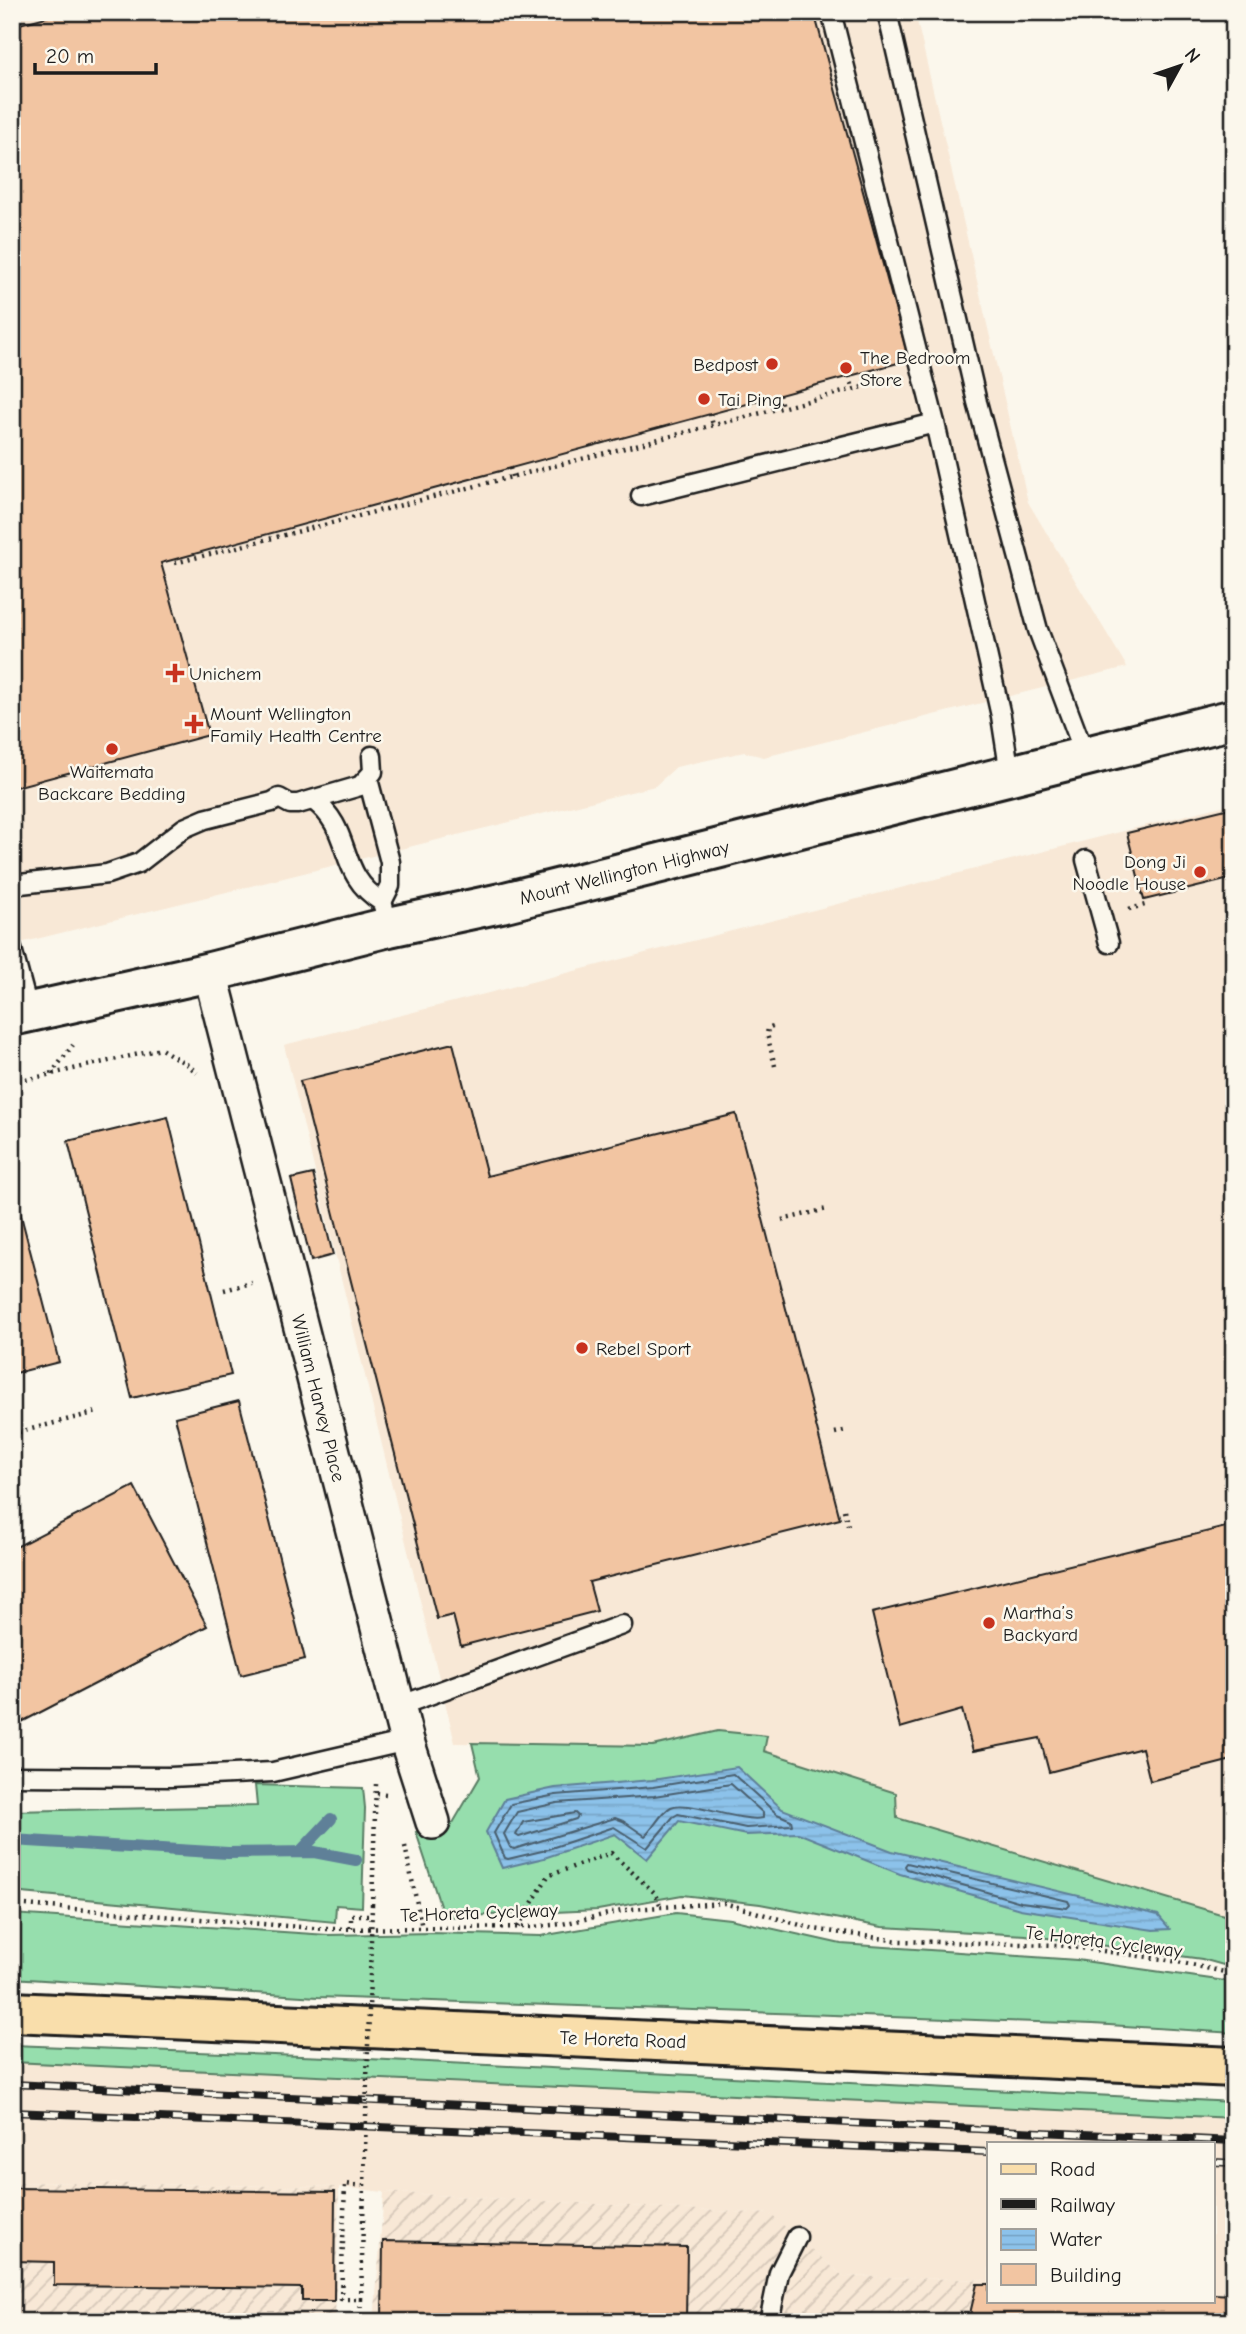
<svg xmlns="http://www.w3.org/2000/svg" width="1246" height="2334" viewBox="0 0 1246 2334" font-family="'Comic Neue',sans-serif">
<defs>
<pattern id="industrial-furrows" width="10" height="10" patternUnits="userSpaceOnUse" patternTransform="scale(1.75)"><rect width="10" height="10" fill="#f8e8d6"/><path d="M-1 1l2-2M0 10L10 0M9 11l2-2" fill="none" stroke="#d4c6b7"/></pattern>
<pattern id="water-rules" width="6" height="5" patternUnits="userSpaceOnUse" patternTransform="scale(1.75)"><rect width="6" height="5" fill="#8cc2ea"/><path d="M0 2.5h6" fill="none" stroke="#78a6c8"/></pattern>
</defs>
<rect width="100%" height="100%" fill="#fbf7ec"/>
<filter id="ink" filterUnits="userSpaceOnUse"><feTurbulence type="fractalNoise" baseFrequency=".0143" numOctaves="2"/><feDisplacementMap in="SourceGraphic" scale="14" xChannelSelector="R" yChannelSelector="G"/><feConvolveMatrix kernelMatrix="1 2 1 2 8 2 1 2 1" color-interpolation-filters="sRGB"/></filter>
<g filter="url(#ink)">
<g fill="#f8e8d6">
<polygon points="12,12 915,12 1028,502 1127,667 764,757 744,752 676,767 655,786 12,945"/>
<polygon points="1234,803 1234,1918 897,1818 895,1793 764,1751 767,1736 718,1731 653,1746 455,1743 284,1045"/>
<polygon points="12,2062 1234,2118 1234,2287 1213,2287 1213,2143 989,2143 989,2280 843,2276 769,2214 384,2192 339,2187 12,2182"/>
</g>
<g fill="url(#industrial-furrows)">
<polygon points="12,2182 339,2187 335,2322 21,2322 12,2319"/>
<polygon points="384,2192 770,2214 843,2276 989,2280 989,2301 1213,2301 1213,2287 1234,2287 1234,2322 374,2322"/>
</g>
<g fill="#96dead" stroke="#597d64" stroke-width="2">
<polygon points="718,1731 767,1736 764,1751 896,1793 897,1818 1234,1918 1234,1968 1202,1959 1025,1935 882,1927 760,1904 682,1895 598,1910 444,1917 416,1832 453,1823 480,1777 472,1743 653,1746"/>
<polygon points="255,1785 363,1788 365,1808 362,1907 336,1905 335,1922 12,1892 12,1811 257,1806"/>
<polygon points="676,1913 730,1919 841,1944 1077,1960 1225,1981 1234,1984 1234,2033 1093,2024 318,1997 12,1978 12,1914 328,1935 431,1933 541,1936"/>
<polygon points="12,2045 328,2057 1234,2102 1234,2118 12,2062"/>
</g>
<polygon fill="url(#water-rules)" stroke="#5f8098" stroke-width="2" points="737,1767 782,1809 892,1851 1158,1915 1170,1929 1153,1930 1020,1909 900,1874 798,1833 746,1835 679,1821 647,1859 615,1834 544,1858 502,1868 486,1832 505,1799 555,1788 652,1780"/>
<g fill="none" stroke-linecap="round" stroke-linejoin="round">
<g stroke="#495e6e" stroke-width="2">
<polygon points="733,1774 777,1814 791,1820 792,1825 746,1828 678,1814 673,1817 647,1848 614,1827 542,1851 508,1859 505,1858 494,1833 511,1804 556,1795 653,1787"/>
<path d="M731 1784 763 1813V1818C739 1823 686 1799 671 1807 660 1813 654 1828 645 1836L623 1821 615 1818 514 1849 510 1847 504 1834 517 1812 557 1803 654 1796Z"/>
<polygon points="575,1813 578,1816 576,1819 519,1837 516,1835 523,1822"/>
<polygon points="907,1863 1068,1901 1070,1905 1067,1908 1021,1902 907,1869 905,1866"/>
</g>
<g stroke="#5f8098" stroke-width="12">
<polyline points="12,1840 228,1853 314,1852 356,1860"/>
<polyline points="300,1852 331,1819"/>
</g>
</g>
<g fill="#f2c5a2" stroke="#1c1c1c" stroke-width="2">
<polygon points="65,12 814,12 909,360 161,563 209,735 12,788 12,26"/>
<polygon points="1234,807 1234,878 1144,900 1127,833"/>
<polygon points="453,1043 487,1176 736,1114 840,1519 589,1582 597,1611 461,1646 453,1615 437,1619 300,1081"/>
<polygon points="168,1117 231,1375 132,1398 68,1141"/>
<polygon points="313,1174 333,1255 311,1261 291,1179"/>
<polygon points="17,1200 59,1362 12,1374 12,1201"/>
<polygon points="239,1401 305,1659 241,1675 175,1417"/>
<polygon points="134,1486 207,1626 12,1727 12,1549"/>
<polygon points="1234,1525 1234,1768 1232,1760 1150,1781 1142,1748 1049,1772 1040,1738 973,1751 962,1710 900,1728 872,1613"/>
<polygon points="12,2188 335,2192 334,2301 302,2301 302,2288 54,2285 54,2262 12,2261"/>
<polygon points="383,2241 687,2247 686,2322 382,2322"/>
<polygon points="977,2284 989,2284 989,2301 1213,2301 1213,2294 1234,2295 1234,2322 968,2322"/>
</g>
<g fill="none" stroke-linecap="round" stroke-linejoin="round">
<g stroke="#1c1c1c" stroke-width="23">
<g id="service">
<polyline points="831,12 935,423"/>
<polyline points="887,12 977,402 1038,630 1085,755"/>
<polyline points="641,496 935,423 1001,716 1010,774"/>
<polyline points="368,779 390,862 390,886 382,902"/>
<path d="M313 800C355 831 335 873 382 902L389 927"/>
<polyline points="1086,860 1109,943"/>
<polyline points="12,885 107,874 139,863 184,828 205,819 272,802 279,798 290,804 298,804 360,786 373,772 372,756"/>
<polyline points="12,949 29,1012"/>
<polyline points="399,1706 622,1625"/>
<polyline points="12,1776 170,1777 273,1772 407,1741"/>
<polyline points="769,2322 779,2273 797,2237"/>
</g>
</g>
<g stroke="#1c1c1c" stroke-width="38">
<polyline id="minor" points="210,972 407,1741 433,1822"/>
</g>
<g stroke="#1c1c1c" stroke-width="44">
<polyline id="secondary" points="12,1016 210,972 389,927 501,903 1234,719"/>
</g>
<g stroke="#1c1c1c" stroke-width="44">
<polyline id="primary" points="12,2012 1234,2067"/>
</g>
<g stroke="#1c1c1c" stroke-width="4.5" stroke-dasharray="2 5" stroke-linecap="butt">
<polyline points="850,376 853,389"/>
<polyline points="779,395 782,407"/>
<polyline points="710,414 713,425"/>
<polyline points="510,468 512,477"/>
<polyline points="175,563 894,379"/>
<polyline points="1129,909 1149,904"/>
<polyline points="775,1066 767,1034 768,1028 777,1024"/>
<polyline points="51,1074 73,1045"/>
<polyline points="12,1083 161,1049 188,1065 197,1073"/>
<polyline points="782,1220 827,1209"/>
<polyline points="224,1290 252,1283"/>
<polyline points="835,1433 844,1431"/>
<polyline points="12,1434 97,1412"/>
<polyline points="844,1510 848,1526"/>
<polyline points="377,1793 387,1794"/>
<polyline points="405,1846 422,1928"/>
<polyline points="12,1904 325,1929 533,1927 562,1924 631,1909 724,1903 814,1929 899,1941 1057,1945 1163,1959 1234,1974"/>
<polyline points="372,1905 376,1784"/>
<polyline points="518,1927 548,1876 611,1853 656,1894 661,1907"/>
<polyline points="351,1928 351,1915 372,1915"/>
<polyline points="361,2299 363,2221"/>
<polyline points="360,2322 361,2299 341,2299 345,2184 363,2186"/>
</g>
<use href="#service" stroke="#fbf7ec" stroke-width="18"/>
<use href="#minor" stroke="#fbf7ec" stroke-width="33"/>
<use href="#secondary" stroke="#fbf7ec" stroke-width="38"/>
<use href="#primary" stroke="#f9deab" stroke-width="38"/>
<g stroke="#1c1c1c" stroke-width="8">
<g id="rail">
<polyline points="12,2084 1234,2141"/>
<polyline points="12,2112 989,2152"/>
<polyline points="1213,2162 1234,2163"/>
</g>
</g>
<use href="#rail" stroke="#fbf7ec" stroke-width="5" stroke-dasharray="16" stroke-linecap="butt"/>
<polyline stroke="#1c1c1c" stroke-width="4.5" stroke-dasharray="2 5" stroke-linecap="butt" points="363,2221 372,1905"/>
</g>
</g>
<g fill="#c8321e" stroke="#fbf7ec" stroke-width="2.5">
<circle cx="772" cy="364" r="7"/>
<circle cx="846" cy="368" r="7"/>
<circle cx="704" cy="399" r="7"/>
<path d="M171.5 662.5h7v7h7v7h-7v7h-7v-7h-7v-7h7z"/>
<path d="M190.5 713.5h7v7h7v7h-7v7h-7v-7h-7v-7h7z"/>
<circle cx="112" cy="749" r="7"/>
<circle cx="1200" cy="872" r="7"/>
<circle cx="582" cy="1348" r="7"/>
<circle cx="989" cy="1623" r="7"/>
</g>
<g text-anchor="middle" stroke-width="5" stroke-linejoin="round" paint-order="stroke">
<g font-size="19" fill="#1c1c1c" stroke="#fbf7ec" text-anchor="start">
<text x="860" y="364">The Bedroom<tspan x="860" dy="22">Store</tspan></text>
<text x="758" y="371" text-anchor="end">Bedpost</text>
<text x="718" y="406">Tai Ping</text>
<text x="189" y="680">Unichem</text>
<text x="210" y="720">Mount Wellington<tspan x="210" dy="22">Family Health Centre</tspan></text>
<text x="112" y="778" text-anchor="middle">Waitemata<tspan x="112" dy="22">Backcare Bedding</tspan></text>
<text x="1186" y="868" text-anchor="end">Dong Ji<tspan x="1186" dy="22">Noodle House</tspan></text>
<text x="596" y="1355">Rebel Sport</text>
<text x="1003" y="1619">Martha’s<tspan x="1003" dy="22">Backyard</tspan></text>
</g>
<g font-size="19" fill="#1c1c1c" stroke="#fbf7ec">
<text transform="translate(624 872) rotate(-14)" y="7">Mount Wellington Highway</text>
<text transform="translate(319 1398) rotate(76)" y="7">William Harvey Place</text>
<text transform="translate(479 1912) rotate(-2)" y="7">Te Horeta Cycleway</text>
<text transform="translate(1104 1941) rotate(7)" y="7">Te Horeta Cycleway</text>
<text transform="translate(623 2039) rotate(2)" y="7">Te Horeta Road</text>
</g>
</g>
<rect width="1246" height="2334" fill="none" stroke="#fbf7ec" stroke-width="42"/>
<rect x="21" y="21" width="1204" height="2292" fill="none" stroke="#1c1c1c" stroke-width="2.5" filter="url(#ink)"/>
<rect x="987" y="2142" width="228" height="161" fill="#fbf7ec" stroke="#a29f99" stroke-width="2"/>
<rect x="1001" y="2164" width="35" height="10" fill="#f9deab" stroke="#a29f99" stroke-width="2"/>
<text x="1050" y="2176" font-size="21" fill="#1c1c1c">Road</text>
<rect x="1001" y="2199" width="35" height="10" fill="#1c1c1c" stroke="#a29f99" stroke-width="2"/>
<text x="1050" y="2212" font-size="21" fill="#1c1c1c">Railway</text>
<rect x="1001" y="2229" width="35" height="21" fill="url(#water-rules)" stroke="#a29f99" stroke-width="2"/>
<text x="1050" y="2246" font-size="21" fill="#1c1c1c">Water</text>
<rect x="1001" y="2264" width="35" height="21" fill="#f2c5a2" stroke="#a29f99" stroke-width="2"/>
<text x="1050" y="2282" font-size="21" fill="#1c1c1c">Building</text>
<g transform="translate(1180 66) rotate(50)" stroke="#fbf7ec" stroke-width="5" paint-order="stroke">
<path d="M0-5L12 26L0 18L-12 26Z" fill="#1c1c1c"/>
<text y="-10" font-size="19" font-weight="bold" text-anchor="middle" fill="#1c1c1c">N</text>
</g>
<path d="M35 63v10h121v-10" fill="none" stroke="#1c1c1c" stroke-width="3.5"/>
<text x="46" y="63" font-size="21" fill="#1c1c1c" stroke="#fbf7ec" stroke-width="5" paint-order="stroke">20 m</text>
</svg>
